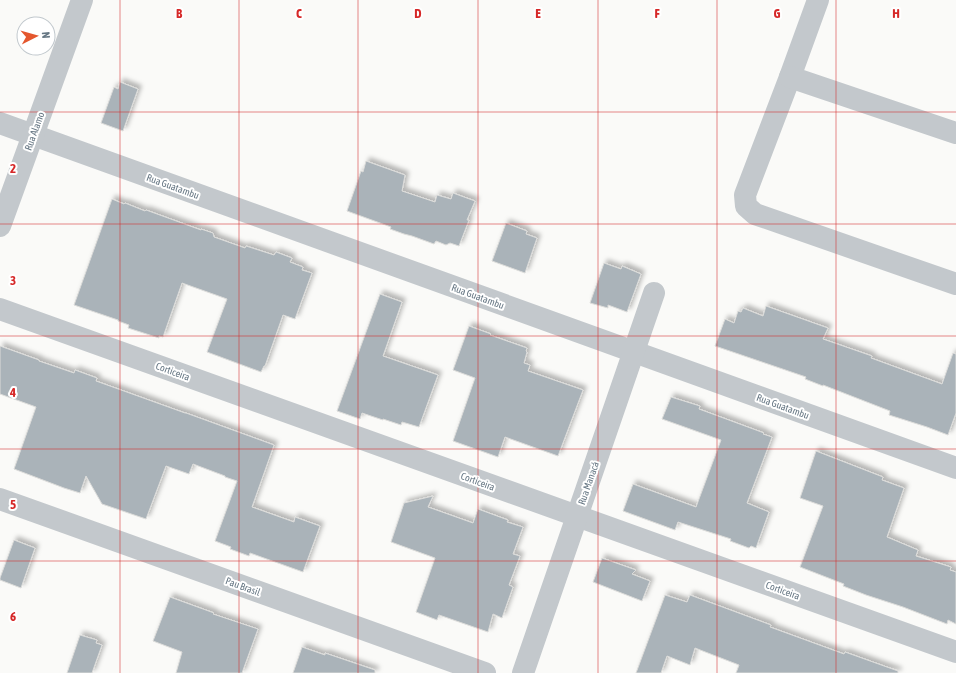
<svg xmlns="http://www.w3.org/2000/svg" width="956" height="673" viewBox="0 0 956 673" font-family="'Asap Condensed',sans-serif">
<defs>
<filter id="shadow"><feDropShadow dx="3.5" dy="-3.5" stdDeviation="2" flood-color="#0004"/></filter>
</defs>
<rect width="100%" height="100%" fill="#fafaf8"/>
<g fill="#aab3b9" stroke="#dcdcda" filter="url(#shadow)">
<polygon points="120,82 138,89 123,131 101,123 114,87 118,89"/>
<polygon points="366,161 405,175 402,191 435,202 437,195 451,199 453,193 475,201 467,220 469,220 459,246 450,243 446,245 436,241 434,244 412,236 404,234 390,229 391,227 347,211 361,171 363,172"/>
<polygon points="112,199 124,204 125,203 145,211 146,210 201,230 201,229 213,233 214,237 245,248 246,246 274,255 276,252 292,258 290,262 303,267 302,270 312,273 295,319 283,315 265,366 264,366 261,372 207,352 227,299 182,283 163,337 159,336 159,338 128,328 129,325 118,321 118,320 74,305"/>
<polygon points="506,223 527,231 526,234 537,238 525,273 492,261"/>
<polygon points="604,263 621,269 622,266 641,274 627,312 608,305 608,308 590,303"/>
<polygon points="380,294 402,302 383,356 438,375 419,427 402,422 401,425 383,419 383,420 362,413 360,419 337,411"/>
<polygon points="766,306 828,328 823,339 872,356 871,358 942,384 953,353 956,354 956,413 948,435 927,427 889,415 890,411 823,385 823,386 805,379 806,377 715,346 725,319 734,323 738,311 741,312 743,308 763,316"/>
<polygon points="469,326 491,334 490,335 527,348 526,351 527,352 524,363 530,365 528,371 583,390 558,456 505,437 498,457 453,441 475,378 453,370"/>
<polygon points="0,346 39,360 39,361 74,373 75,370 97,378 96,381 185,413 186,413 274,445 252,507 294,522 295,517 320,526 303,572 250,553 249,556 230,549 231,547 215,541 237,481 225,477 225,476 193,464 189,474 166,466 146,519 102,504 86,476 80,493 64,488 14,469 36,407 0,394"/>
<polygon points="671,397 700,406 699,409 764,433 763,434 772,437 747,503 769,512 756,548 751,546 749,548 730,541 731,539 678,522 675,530 623,511 633,484 696,507 721,440 662,419"/>
<polygon points="816,451 883,477 882,480 904,488 887,537 918,550 916,556 951,567 950,570 956,572 956,624 948,620 947,624 903,607 866,595 843,586 844,584 800,567 823,506 800,498"/>
<polygon points="433,496 428,507 473,523 478,509 508,520 507,522 523,527 513,554 520,556 509,585 513,587 502,618 493,614 488,632 439,615 437,620 416,612 435,558 391,542 404,503"/>
<polygon points="14,540 35,548 21,588 0,580 0,578"/>
<polygon points="602,558 636,570 632,574 650,581 642,601 593,582"/>
<polygon points="665,595 687,602 690,595 771,625 770,627 844,654 845,652 898,671 898,673 736,673 739,665 695,648 690,665 667,656 661,673 636,673"/>
<polygon points="170,597 214,613 213,614 258,629 242,673 176,673 182,652 153,641"/>
<polygon points="80,635 97,640 96,643 102,645 92,673 67,673"/>
<polygon points="302,647 325,655 325,653 375,670 375,673 293,673"/>
</g>
<g fill="none" stroke-linecap="round" stroke-linejoin="round">
<g stroke="#c3c8cc" stroke-width="22">
<polyline points="818,0 790,77 745,195 746,206 755,214 956,284"/>
<polyline points="790,77 956,133"/>
<polyline points="0,123 956,468"/>
<polyline points="0,226 82,0"/>
<polyline points="0,309 956,652"/>
<polyline points="0,499 485,673"/>
<polyline points="523,673 654,293"/>
</g>
</g>
<path fill="none" stroke="#d62828" stroke-width="1" stroke-opacity="0.55" d="M120 0V673M239 0V673M358 0V673M478 0V673M598 0V673M717 0V673M836 0V673M0 112H956M0 224H956M0 336H956M0 449H956M0 561H956"/>
<g text-anchor="middle" stroke-width="4" stroke-linejoin="round" paint-order="stroke">
<g font-size="10" fill="#657683" stroke="#fff">
<text transform="translate(34 131) rotate(-70)" y="4">Rua Alamo</text>
<text transform="translate(173 186) rotate(20)" y="4">Rua Guatambu</text>
<text transform="translate(478 296) rotate(20)" y="4">Rua Guatambu</text>
<text transform="translate(173 371) rotate(20)" y="4">Corticeira</text>
<text transform="translate(783 406) rotate(20)" y="4">Rua Guatambu</text>
<text transform="translate(478 481) rotate(20)" y="4">Corticeira</text>
<text transform="translate(588 483) rotate(-71)" y="4">Rua Manacá</text>
<text transform="translate(243 586) rotate(20)" y="4">Pau Brasil</text>
<text transform="translate(783 590) rotate(20)" y="4">Corticeira</text>
</g>
</g>
<g font-size="13" text-anchor="middle" font-weight="bold" fill="#d62828" stroke="#fff" stroke-width="4" stroke-linejoin="round" paint-order="stroke">
<text x="179" y="18">B</text>
<text x="299" y="18">C</text>
<text x="418" y="18">D</text>
<text x="538" y="18">E</text>
<text x="657" y="18">F</text>
<text x="777" y="18">G</text>
<text x="896" y="18">H</text>
<text x="13" y="173">2</text>
<text x="13" y="285">3</text>
<text x="13" y="397">4</text>
<text x="13" y="509">5</text>
<text x="13" y="621">6</text>
</g>
<g transform="translate(36 36) rotate(84)"><circle r="19" fill="#ffffff" stroke="#c1c8cd"/>
<path d="M0-3L7 15L0 10L-7 15Z" fill="#e4572e"/>
<text y="-6" font-size="11" font-weight="bold" text-anchor="middle" fill="#657683">N</text>
</g>
</svg>
